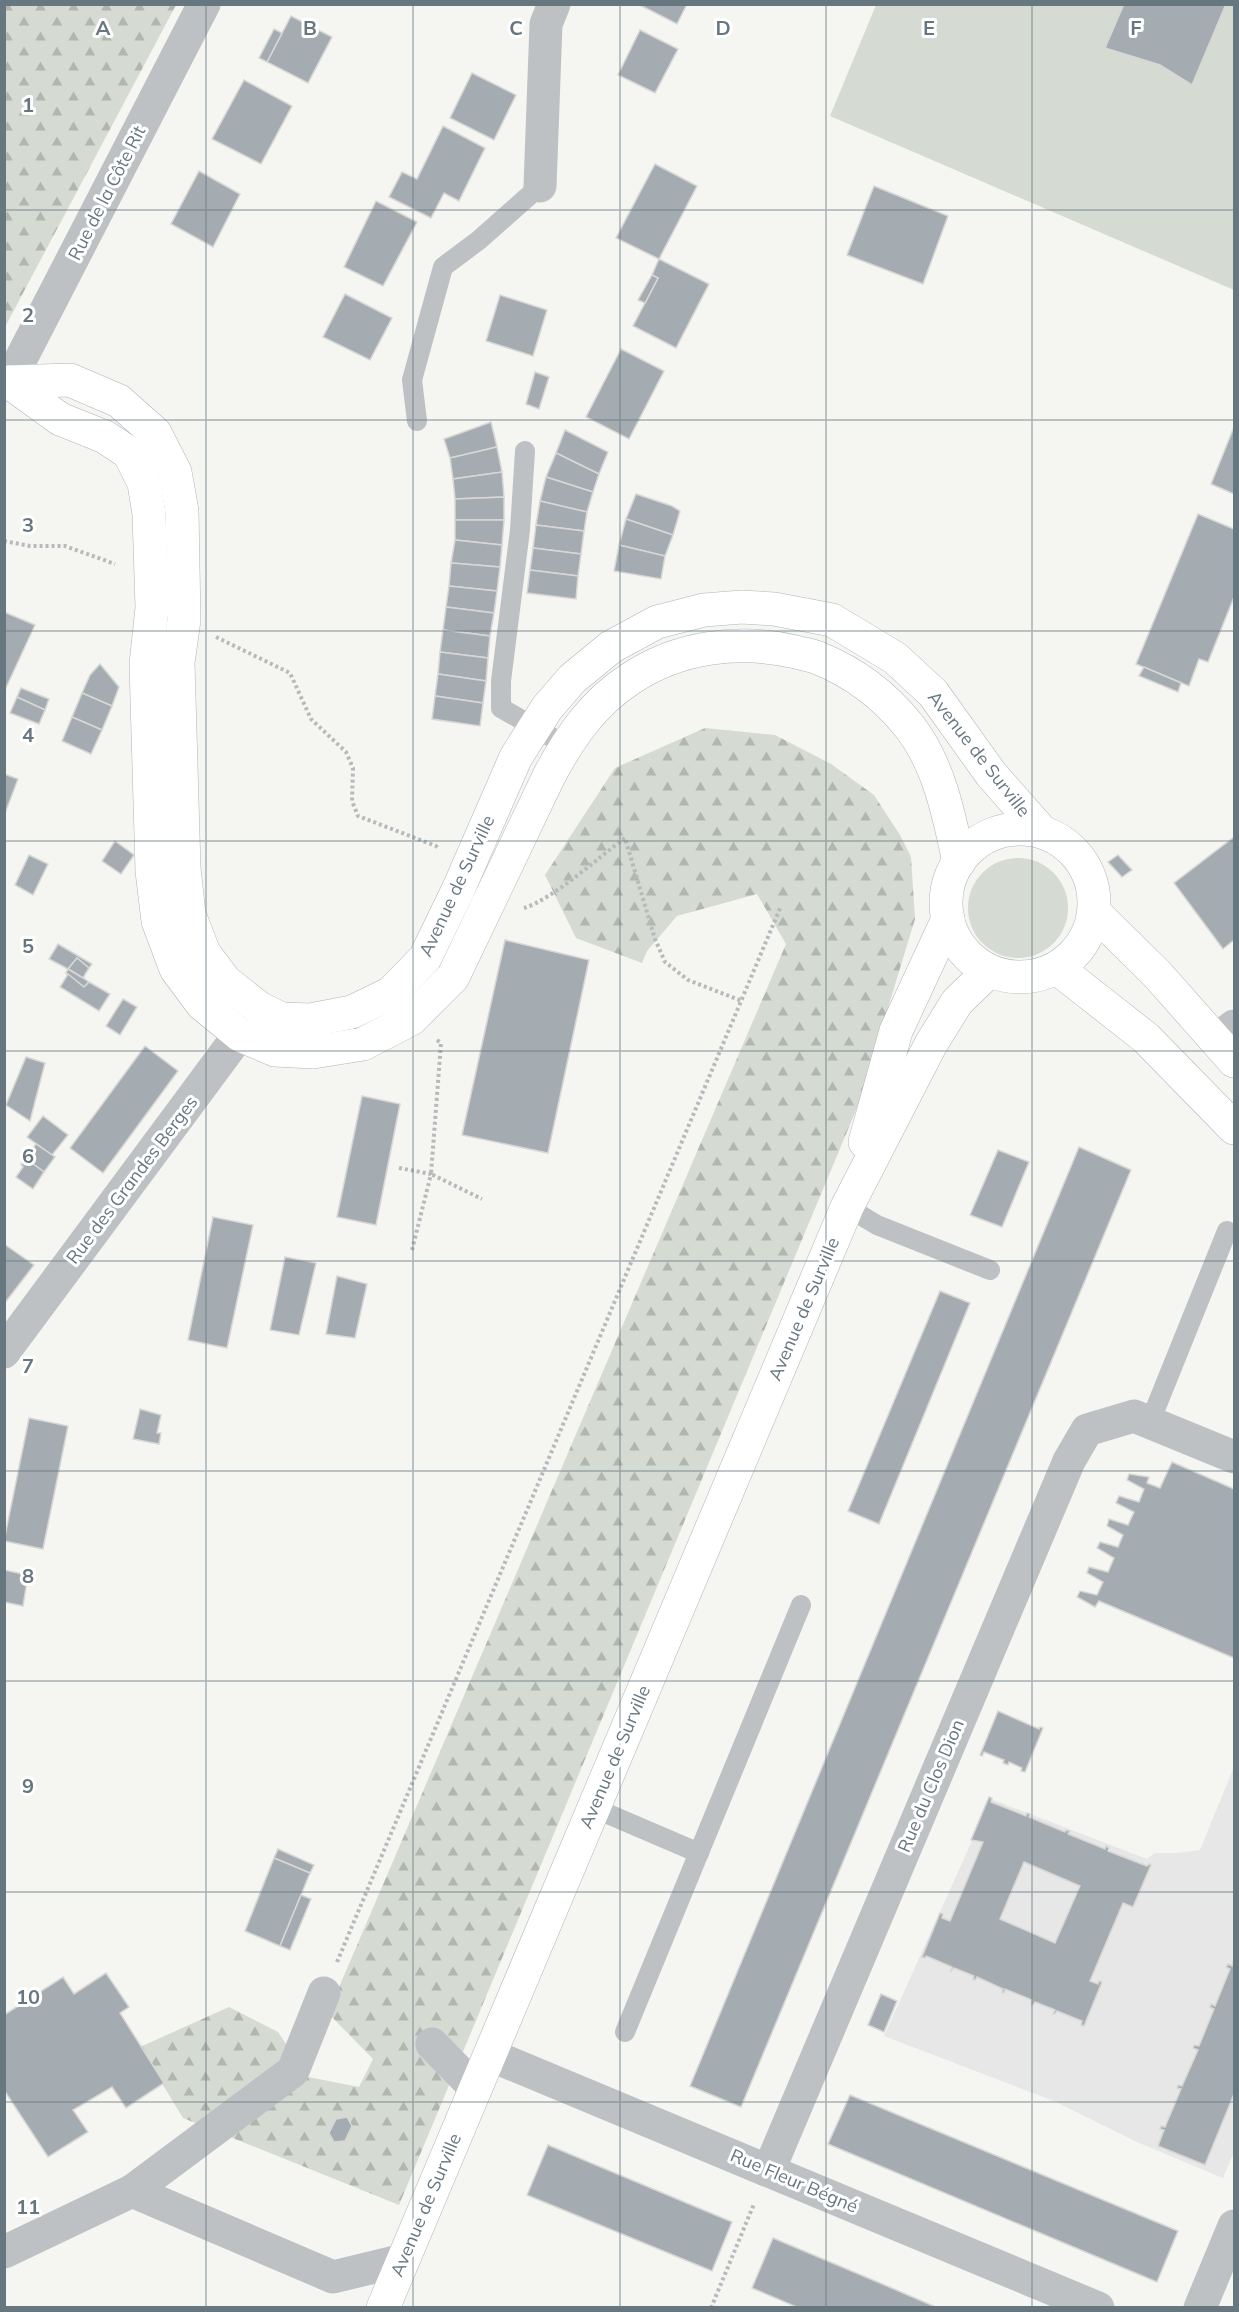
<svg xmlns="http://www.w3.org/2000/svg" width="1239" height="2312" viewBox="0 0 1239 2312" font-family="Mulish,sans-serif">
<defs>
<pattern id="forest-firs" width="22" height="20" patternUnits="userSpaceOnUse" patternTransform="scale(1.5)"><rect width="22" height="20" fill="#d5dad2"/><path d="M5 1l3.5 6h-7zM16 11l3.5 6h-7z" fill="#b1b6b0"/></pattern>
</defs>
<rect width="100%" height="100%" fill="#f5f5f2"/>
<polygon fill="#e6e7e6" points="1234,1767 1234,2152 1223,2178 1137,2142 1054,2101 884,2036 991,1799 1147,1859 1155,1853 1178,1853 1200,1850"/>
<g fill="#d5dad2">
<polygon points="876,5 1234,5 1234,290 830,116"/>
<circle cx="1018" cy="908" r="50"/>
</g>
<g fill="url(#forest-firs)">
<polygon points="5,4 176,5 5,327 4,5"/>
<polygon points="705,728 775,735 831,764 874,795 900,835 911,857 915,919 859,1103 399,2205 183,2118 140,2047 229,2007 278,2032 308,2077 359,2087 373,2059 328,2013 786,944 757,894 677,916 647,951 642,963 576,938 545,875 615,768"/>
</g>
<g fill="#a5acb1" stroke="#d7d7d5" stroke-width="1.5" fill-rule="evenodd">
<polygon points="638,4 687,4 677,24"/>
<polygon points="1124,4 1226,4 1192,85 1160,65 1105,48"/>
<polygon points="291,16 332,37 308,83 267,62"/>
<polygon points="274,29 282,33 267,62 259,58"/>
<polygon points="640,30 678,49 655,93 618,75"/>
<polygon points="472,73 516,95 494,140 450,118"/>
<polygon points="244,80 292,106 261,164 212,139"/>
<polygon points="443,126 485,148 459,201 444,193 431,218 389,197 402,172 417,179"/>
<polygon points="655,164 697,186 659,259 616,238"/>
<polygon points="199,171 240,194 213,247 171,224"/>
<polygon points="874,186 948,216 923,284 847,255"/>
<polygon points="376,201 417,222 383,286 344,267"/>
<polygon points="659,259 709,284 676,348 633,326 658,278 652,275"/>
<polygon points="652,275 658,278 645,303 638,300"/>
<polygon points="345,294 392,318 370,360 323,337"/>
<polygon points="500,295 547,310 533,356 486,341"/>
<polygon points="621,349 664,371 629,439 586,417"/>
<polygon points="535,372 549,377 539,409 526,404"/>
<polygon points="491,422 497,447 450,458 444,439"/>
<polygon points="1234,427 1234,494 1211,484"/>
<polygon points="565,430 608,452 599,474 556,453"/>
<polygon points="497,447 502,472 453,479 450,458"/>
<polygon points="556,453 599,474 593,492 546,477"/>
<polygon points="502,472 504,497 455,499 453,479"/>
<polygon points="546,477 593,492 587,512 540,501"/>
<polygon points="636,494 672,506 680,511 673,535 626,519"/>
<polygon points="504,497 504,520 455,520 455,499"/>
<polygon points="540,501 587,512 584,531 536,525"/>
<polygon points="1198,514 1234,529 1234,597 1208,662 1199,659 1189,686 1136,664"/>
<polygon points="626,519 673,535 665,556 619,545"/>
<polygon points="455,520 504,520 502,545 455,540"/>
<polygon points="536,525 584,531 581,554 533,548"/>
<polygon points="455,540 502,545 500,567 451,563"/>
<polygon points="619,545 665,556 661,579 614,571"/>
<polygon points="533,548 581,554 578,576 530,570"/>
<polygon points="451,563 500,567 497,591 449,586"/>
<polygon points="530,570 578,576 576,599 527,593"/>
<polygon points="449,586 497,591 494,613 446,607"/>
<polygon points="446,607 494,613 490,636 443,630"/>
<polygon points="4,612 35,625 4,692"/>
<polygon points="443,630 490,636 488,658 440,652"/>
<polygon points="440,652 488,658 486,681 438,674"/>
<polygon points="100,664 119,687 112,706 82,693 90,675"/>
<polygon points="1144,667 1181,683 1178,692 1139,676"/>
<polygon points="438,674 486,681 483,703 435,696"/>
<polygon points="21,688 49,699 45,710 17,697"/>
<polygon points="82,693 112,706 102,730 72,717"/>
<polygon points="435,696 483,703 480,726 432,719"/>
<polygon points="17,697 45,710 39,724 10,713"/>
<polygon points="72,717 102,730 91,754 62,741"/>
<polygon points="4,774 18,779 4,816"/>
<polygon points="1234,837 1234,940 1223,949 1174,883"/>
<polygon points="115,841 134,855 121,874 102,861"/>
<polygon points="29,855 48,864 33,895 15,885"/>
<polygon points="1118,855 1132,870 1122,877 1108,862"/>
<polygon points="505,940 589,960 548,1153 462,1135"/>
<polygon points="58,944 92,964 89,968 77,958 68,969 49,959"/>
<polygon points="77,958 89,968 83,978 68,969"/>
<polygon points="68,969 83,978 89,982 84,987 66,973"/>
<polygon points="68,974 84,987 89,982 110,994 99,1011 60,987"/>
<polygon points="123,999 137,1007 120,1035 106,1026"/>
<polygon points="145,1046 178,1071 103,1173 70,1148"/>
<polygon points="26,1057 45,1063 30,1121 6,1105"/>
<polygon points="362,1096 400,1104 376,1225 337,1217"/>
<polygon points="43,1116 68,1135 52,1155 27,1137"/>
<polygon points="36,1144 55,1157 44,1172 25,1158"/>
<polygon points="1079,1147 1131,1170 741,2107 690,2086"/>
<polygon points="998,1150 1029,1162 1002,1227 970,1215"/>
<polygon points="25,1158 44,1172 33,1189 16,1177 23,1167 21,1164"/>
<polygon points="213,1217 253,1225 227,1348 188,1340"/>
<polygon points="4,1244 34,1265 4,1304"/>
<polygon points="285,1257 316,1263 299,1335 270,1330"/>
<polygon points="337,1276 367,1284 355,1338 326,1334"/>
<polygon points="940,1291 970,1303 879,1524 848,1511"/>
<polygon points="140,1409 161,1415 157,1433 161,1433 159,1444 133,1439"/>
<polygon points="29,1418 68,1426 43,1549 4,1541"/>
<polygon points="1172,1462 1234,1489 1234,1658 1099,1601 1095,1607 1077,1597 1080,1591 1097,1595 1103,1582 1087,1573 1089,1567 1108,1572 1114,1558 1097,1548 1100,1542 1118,1547 1123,1535 1107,1526 1109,1519 1128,1525 1134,1512 1116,1503 1119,1496 1139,1502 1144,1489 1127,1480 1129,1474 1149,1477 1147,1483 1160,1488"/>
<polygon points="4,1570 28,1575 23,1606 4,1602"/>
<polygon points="998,1711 1039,1729 1040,1727 1043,1728 1025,1772 1021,1771 1022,1768 1009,1762 1008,1765 1003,1763 1004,1760 984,1752 982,1756 980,1755"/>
<path d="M989 1797 992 1798 991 1802 1026 1816 1027 1813 1030 1814 1029 1817 1065 1832 1066 1830 1070 1831 1068 1834 1105 1849 1106 1846 1109 1848 1108 1851 1147 1866 1149 1864 1151 1865 1133 1907 1123 1903 1090 1981 1098 1984 1099 1981 1102 1982 1084 2026 1081 2025 1082 2021 1057 2011 1055 2014H1053L1055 2010 1035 2002 1033 2005H1031L1032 2000 1005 1989 1004 1993 1002 1992 1003 1989 977 1977 975 1980 973 1979 974 1976 954 1968 951 1971 952 1967 926 1956 925 1958 922 1957 940 1913 943 1914 942 1918 950 1921 983 1842 971 1840ZM1024 1862 1080 1886 1055 1943 1000 1919Z"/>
<polygon points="278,1849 314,1865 310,1873 274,1858"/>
<polygon points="274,1858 310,1873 280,1946 245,1931"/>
<polygon points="301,1895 311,1899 290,1950 280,1946"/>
<polygon points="1234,1959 1234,2094 1205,2165 1158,2146 1164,2130 1160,2129 1161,2126 1165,2127 1181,2089 1177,2088 1178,2085 1182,2086 1198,2050 1193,2048 1194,2045 1199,2046 1214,2009 1210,2007 1211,2004 1215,2006 1230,1969 1226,1967 1228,1964 1232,1966"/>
<polygon points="106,1973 129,2007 120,2013 164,2083 126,2108 112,2087 73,2110 88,2132 48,2157 4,2090 4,2015 63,1977 74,1994"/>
<polygon points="881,1994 897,2001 884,2032 868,2025"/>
<polygon points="850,2095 1178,2231 1157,2282 828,2144"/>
<polygon points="347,2117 352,2126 345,2141 334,2142 329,2133 336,2119"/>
<polygon points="548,2145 732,2222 712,2271 527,2195"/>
<polygon points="773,2238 887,2286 938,2308 799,2308 752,2288"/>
</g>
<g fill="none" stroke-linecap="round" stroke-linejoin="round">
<g stroke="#afb5b8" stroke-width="34">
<g id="secondary">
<polyline points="9,382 70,380 119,401 155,433 175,472 182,511 184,620 178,663 184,868 189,914 204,953 225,981 259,1008 282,1019 310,1020 352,1012 391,993 425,958 458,890 516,757 547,708 572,679 611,647 657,622 704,610 742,607 774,609 832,620 895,658 933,693 991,774 1042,832"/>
<path d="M9 382 60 419 105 437 129 453 144 483 149 514 152 608 146 664 152 871 158 921 176 969 202 1004 240 1035 275 1050 313 1052 363 1044 411 1019 453 977 549 776C569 738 593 703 630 679 679 646 740 639 796 652 803 654 811 655 818 658 853 672 885 696 909 726 939 764 949 815 959 862"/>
<circle cx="1020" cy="903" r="74"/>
<polyline points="1094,912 1157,974 1234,1061"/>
<polyline points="1057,968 1146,1038 1234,1128"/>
<polyline points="865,1142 896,1031 948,919"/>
<polyline points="383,2308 847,1207 931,1044 957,1002 989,971"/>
</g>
</g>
<g stroke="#b7babc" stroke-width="4" stroke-dasharray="3 3" stroke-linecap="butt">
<polyline points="4,541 30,546 65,546 115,564"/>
<polyline points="216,637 290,673 311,719 346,752 353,768 352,801 358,816 436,846 438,849"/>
<path d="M524 908C553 899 599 857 625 838L655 939 665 962 688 980 742 1001"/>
<polyline points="437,1040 441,1043 431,1174 482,1199"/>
<polyline points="399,1168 431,1174 412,1250"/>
<polyline points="337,1962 781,906"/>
<polyline points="711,2308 754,2204"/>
</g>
<g stroke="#bdc1c4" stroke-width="20">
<polyline points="417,421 412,380 443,267 479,240 540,186"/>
<polyline points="525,451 520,530 501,681 501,708 565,745"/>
<polyline points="847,1207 877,1225 990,1270"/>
<polyline points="1150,1422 1227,1231"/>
<polyline points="594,1808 699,1853"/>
<polyline points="625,2032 801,1605"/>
</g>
<g stroke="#bdc1c4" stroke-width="33">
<polyline points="540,186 546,24 554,4"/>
<polyline points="9,382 204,4"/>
<polyline points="1216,1040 1234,1026"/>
<polyline points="4,1352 256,1012"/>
<polyline points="432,2044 475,2088"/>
<polyline points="490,2055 1098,2308"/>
<polyline points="769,2170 1069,1461 1087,1430 1134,1416 1234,1457"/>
<polyline points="132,2191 293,2071 324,1993"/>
<polyline points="4,2252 132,2191 333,2277 403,2260"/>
<polyline points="1200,2308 1234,2226"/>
</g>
<use href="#secondary" stroke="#fff" stroke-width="33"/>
</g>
<path fill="none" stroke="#677780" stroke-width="1.5" stroke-opacity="0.55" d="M206 4V2308M413 4V2308M620 4V2308M826 4V2308M1032 4V2308M4 210H1234M4 420H1234M4 631H1234M4 841H1234M4 1051H1234M4 1261H1234M4 1471H1234M4 1681H1234M4 1892H1234M4 2102H1234"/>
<g text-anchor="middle" stroke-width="6" stroke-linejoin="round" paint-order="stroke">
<g font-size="18" fill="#677780" stroke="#fff">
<text transform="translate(107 193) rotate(-63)" y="6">Rue de la Côte Rit</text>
<text transform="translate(979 754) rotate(52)" y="6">Avenue de Surville</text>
<text transform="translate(457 886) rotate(-65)" y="6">Avenue de Surville</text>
<text transform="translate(132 1180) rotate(-53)" y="6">Rue des Grandes Berges</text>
<text transform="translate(804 1309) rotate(-67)" y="6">Avenue de Surville</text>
<text transform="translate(615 1757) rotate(-67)" y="6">Avenue de Surville</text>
<text transform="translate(931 1786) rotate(-67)" y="6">Rue du Clos Dion</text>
<text transform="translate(794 2181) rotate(23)" y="6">Rue Fleur Bégné</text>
<text transform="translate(426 2205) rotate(-67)" y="6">Avenue de Surville</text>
</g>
</g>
<g font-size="20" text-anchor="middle" font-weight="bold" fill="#677780" stroke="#fff" stroke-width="6" stroke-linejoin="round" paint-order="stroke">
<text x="103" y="35">A</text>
<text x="310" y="35">B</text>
<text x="516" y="35">C</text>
<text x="723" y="35">D</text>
<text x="929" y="35">E</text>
<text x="1136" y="35">F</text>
<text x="28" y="112">1</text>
<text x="28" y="322">2</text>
<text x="28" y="532">3</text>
<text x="28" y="742">4</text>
<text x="28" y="953">5</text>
<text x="28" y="1163">6</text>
<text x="28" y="1373">7</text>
<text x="28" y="1583">8</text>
<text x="28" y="1793">9</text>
<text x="28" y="2004">10</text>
<text x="28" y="2214">11</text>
</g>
<rect width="1239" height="2312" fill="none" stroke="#677780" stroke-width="12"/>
</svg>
